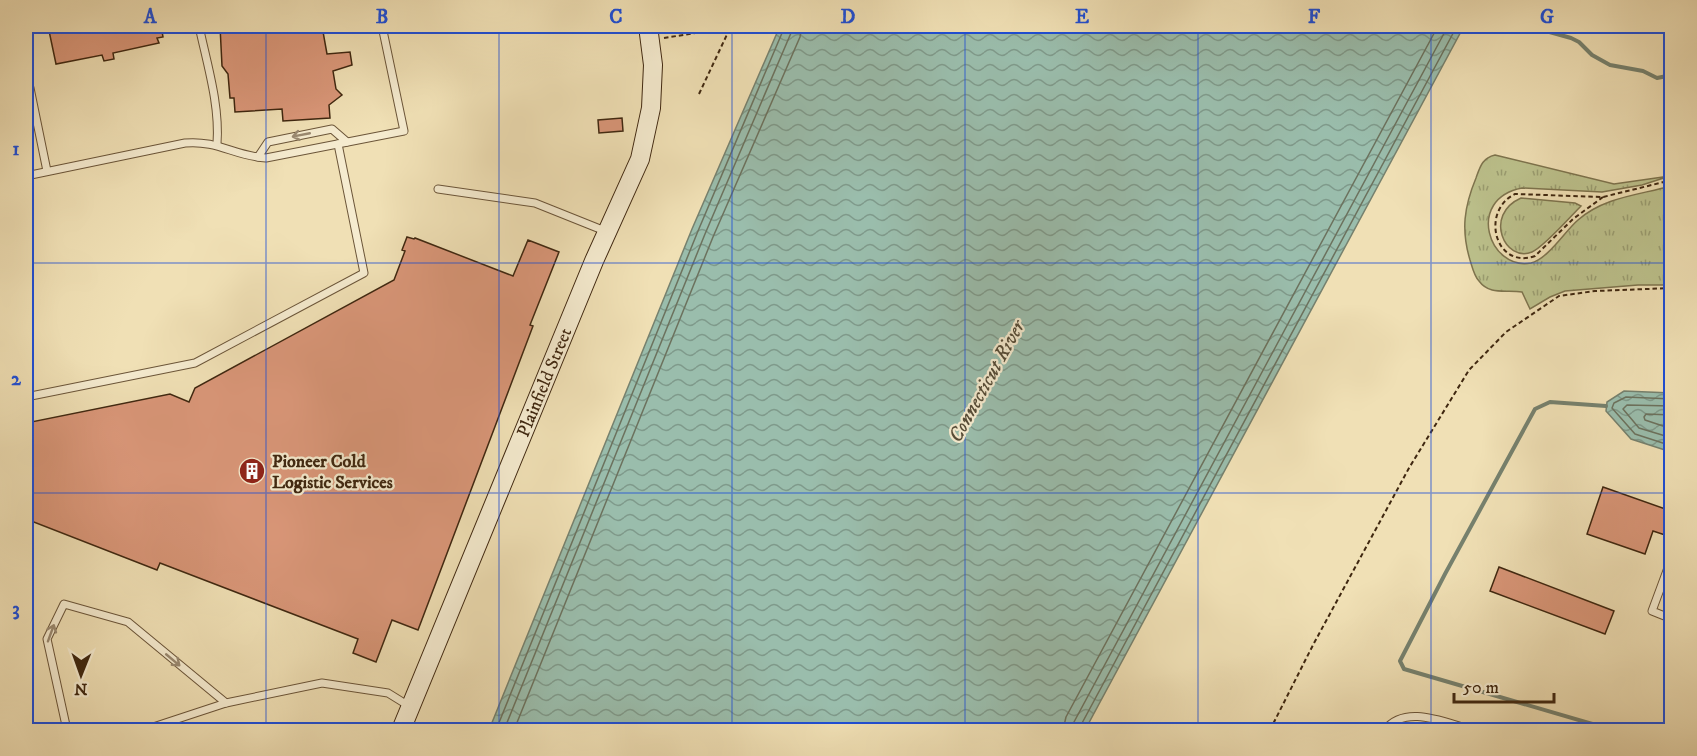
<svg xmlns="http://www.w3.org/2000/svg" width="1697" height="756" viewBox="0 0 1697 756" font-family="'IM FELL DW Pica',serif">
<defs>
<pattern id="grass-tufts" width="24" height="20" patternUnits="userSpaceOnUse" patternTransform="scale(1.5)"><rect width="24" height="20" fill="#bcc18c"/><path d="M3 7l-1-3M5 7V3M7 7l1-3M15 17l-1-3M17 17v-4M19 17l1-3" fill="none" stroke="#9a9d71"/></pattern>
<pattern id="water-waves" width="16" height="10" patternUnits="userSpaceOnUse" patternTransform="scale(1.5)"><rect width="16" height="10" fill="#9abdac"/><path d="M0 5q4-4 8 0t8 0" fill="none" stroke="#7f9a8b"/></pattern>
</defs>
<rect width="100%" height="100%" fill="#f0e0b5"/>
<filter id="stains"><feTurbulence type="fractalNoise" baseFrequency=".00333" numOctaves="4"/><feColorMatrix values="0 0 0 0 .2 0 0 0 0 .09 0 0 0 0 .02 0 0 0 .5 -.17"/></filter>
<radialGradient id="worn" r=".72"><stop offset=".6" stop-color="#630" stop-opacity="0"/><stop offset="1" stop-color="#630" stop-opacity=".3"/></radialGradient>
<g fill="url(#grass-tufts)" stroke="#7e744e" stroke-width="1.5">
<path d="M1495 155 1614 184 1670 176 1642 185 1602 192 1522 188C1465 199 1489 271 1531 263 1548 259 1565 231 1578 220 1604 197 1639 195 1671 186V285H1638L1565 291 1550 297 1530 309 1522 292C1507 289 1490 296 1479 281 1474 276 1472 266 1470 260 1461 230 1464 207 1476 178 1480 167 1482 158 1495 155Z"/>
<path d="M1521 198 1575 203 1581 206C1571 216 1544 247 1532 252 1505 263 1483 215 1521 198Z"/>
</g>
<g fill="url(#water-waves)" stroke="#76816e" stroke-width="1.5">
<polygon points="780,26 1464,26 1085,730 489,730 692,229"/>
<polygon points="1624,391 1671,393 1671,452 1631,439 1606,411 1607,402"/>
</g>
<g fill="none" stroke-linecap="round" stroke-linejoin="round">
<g stroke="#6c725e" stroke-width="1.5">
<polyline points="1672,399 1626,397 1614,403 1612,408 1635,434 1672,446"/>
<polyline points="1672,406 1627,405 1623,409 1639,428 1672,438"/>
<polyline points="1672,415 1646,414 1644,417 1645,420 1672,429"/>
<polyline points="496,730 698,231 785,26"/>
<polyline points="504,730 705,234 791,33 792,26"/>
<polyline points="514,730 713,237 800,37 802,26"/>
<polyline points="1063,730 1066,717 1438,26"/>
<polyline points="1072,730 1074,722 1448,26"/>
<polyline points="1080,730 1081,725 1457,26"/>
</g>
<g stroke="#76816e" stroke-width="4">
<polyline points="1528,26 1571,38 1579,42 1592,55 1610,65 1643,71 1657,78 1672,75"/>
<polyline points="1606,406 1550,402 1535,409 1445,574 1400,661 1404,669 1613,730"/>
</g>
</g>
<g fill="#d99678" stroke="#3f2710" stroke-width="1.5">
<polygon points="48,26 161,26 163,37 157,38 159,43 113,53 114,59 104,61 102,55 56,64"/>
<polygon points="220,26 322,26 327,54 350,52 352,65 333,71 336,89 342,95 329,105 330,118 283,121 282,109 235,112 234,98 230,98 228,74 222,66"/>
<polygon points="622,118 623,131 599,133 598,120"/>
<polygon points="407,237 414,239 415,238 513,276 528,240 559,252 530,325 533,326 418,630 392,620 376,662 353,653 358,639 160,563 157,570 26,519 26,423 170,394 189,402 195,388 394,280 405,251 402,250"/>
<polygon points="1603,487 1671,511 1671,537 1653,531 1645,554 1587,534"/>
<polygon points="1499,567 1614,611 1605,634 1490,591"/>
</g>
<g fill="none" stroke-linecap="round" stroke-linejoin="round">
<g stroke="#6b5539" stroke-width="9">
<g id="lane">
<path d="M199 26C207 64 220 105 217 144"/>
<polyline points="26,78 30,88 47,171"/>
<polyline points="258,157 268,142 332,129 347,142"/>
<path d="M26 176 185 143C218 140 234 156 266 158L404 131 382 26"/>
<polyline points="438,189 535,203 605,231"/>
<polyline points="26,397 195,363 364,273 338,144"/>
<polyline points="1671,497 1672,497"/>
<polyline points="1672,557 1652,611 1672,619"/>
<polyline points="67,730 47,639 64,604 128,622 226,703"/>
<polyline points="144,730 226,703 322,683 388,693 409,706"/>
<path d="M1385 730C1406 703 1447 724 1474 730"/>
</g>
</g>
<g stroke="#3f2710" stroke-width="20">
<g id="secondary">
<path id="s1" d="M401 730 594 261 640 159 651 108 653 65 648 26"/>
</g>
</g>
<g stroke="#3f2710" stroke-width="2" stroke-dasharray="4.5 3" stroke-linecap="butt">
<polyline points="664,38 702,32 709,26"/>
<polyline points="699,94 731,26"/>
<path d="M1603 197 1573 219 1535 256C1495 270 1480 211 1515 194L1603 197 1672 180"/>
<polyline points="1270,730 1313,645 1409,468 1469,370 1506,332 1559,296 1595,291 1672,288"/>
</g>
<use href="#lane" stroke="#f5ebcf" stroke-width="7"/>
<use href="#secondary" stroke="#f5ebcf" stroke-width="18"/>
</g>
<defs><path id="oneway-shaft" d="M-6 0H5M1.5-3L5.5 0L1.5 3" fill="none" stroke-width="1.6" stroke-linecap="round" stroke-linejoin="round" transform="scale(1.5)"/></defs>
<g stroke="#9a8970">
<use href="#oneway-shaft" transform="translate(301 135) rotate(169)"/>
<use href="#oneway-shaft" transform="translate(51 633) rotate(-70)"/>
<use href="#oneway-shaft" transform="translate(173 660) rotate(40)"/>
</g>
<path fill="none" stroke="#1d4ed8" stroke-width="1.5" stroke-opacity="0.55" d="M266 26V730M499 26V730M732 26V730M965 26V730M1198 26V730M1431 26V730M26 263H1672M26 493H1672"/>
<defs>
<g id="building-disc" transform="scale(1.35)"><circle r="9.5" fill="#8f2418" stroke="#f5ebcf"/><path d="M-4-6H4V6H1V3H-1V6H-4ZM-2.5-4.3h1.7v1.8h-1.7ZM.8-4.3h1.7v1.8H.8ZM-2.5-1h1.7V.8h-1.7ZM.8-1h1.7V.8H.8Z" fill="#fff"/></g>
</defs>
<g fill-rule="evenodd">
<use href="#building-disc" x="252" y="471"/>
</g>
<g text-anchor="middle" stroke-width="4.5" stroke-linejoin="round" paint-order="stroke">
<g font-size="18" fill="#3f2710" stroke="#f5ebcf">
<text dy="6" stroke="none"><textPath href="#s1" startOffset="376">Plainfield Street</textPath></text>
</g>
<g font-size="18" font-weight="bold" fill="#3f2710" stroke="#f5ebcf" text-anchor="start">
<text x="272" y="467">Pioneer Cold<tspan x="272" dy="21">Logistic Services</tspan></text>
</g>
<g font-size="20" font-style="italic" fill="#564c37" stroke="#f5ebcf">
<text transform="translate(986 381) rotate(-61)" y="7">Connecticut River</text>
</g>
</g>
<rect width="1697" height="756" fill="none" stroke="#f0e0b5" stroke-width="66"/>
<g transform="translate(81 675) rotate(181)" stroke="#f5ebcf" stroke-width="4.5" paint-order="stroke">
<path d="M0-4.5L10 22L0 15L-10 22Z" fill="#3f2710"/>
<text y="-9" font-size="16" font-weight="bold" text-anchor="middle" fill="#3f2710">N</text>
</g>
<path d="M1454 693v9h100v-9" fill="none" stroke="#3f2710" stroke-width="3"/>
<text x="1463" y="693" font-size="18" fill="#3f2710" stroke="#f5ebcf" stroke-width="4.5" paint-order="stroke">50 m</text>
<rect x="33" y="33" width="1631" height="690" fill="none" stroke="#1d4ed8" stroke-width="2"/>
<g font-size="20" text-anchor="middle" font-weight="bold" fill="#1d4ed8">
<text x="150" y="23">A</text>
<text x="382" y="23">B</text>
<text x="616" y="23">C</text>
<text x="848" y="23">D</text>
<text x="1082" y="23">E</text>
<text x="1314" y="23">F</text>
<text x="1547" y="23">G</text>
<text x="16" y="155">1</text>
<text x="16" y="385">2</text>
<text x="16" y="615">3</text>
</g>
<rect width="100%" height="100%" filter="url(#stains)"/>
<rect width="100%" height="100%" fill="url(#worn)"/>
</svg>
